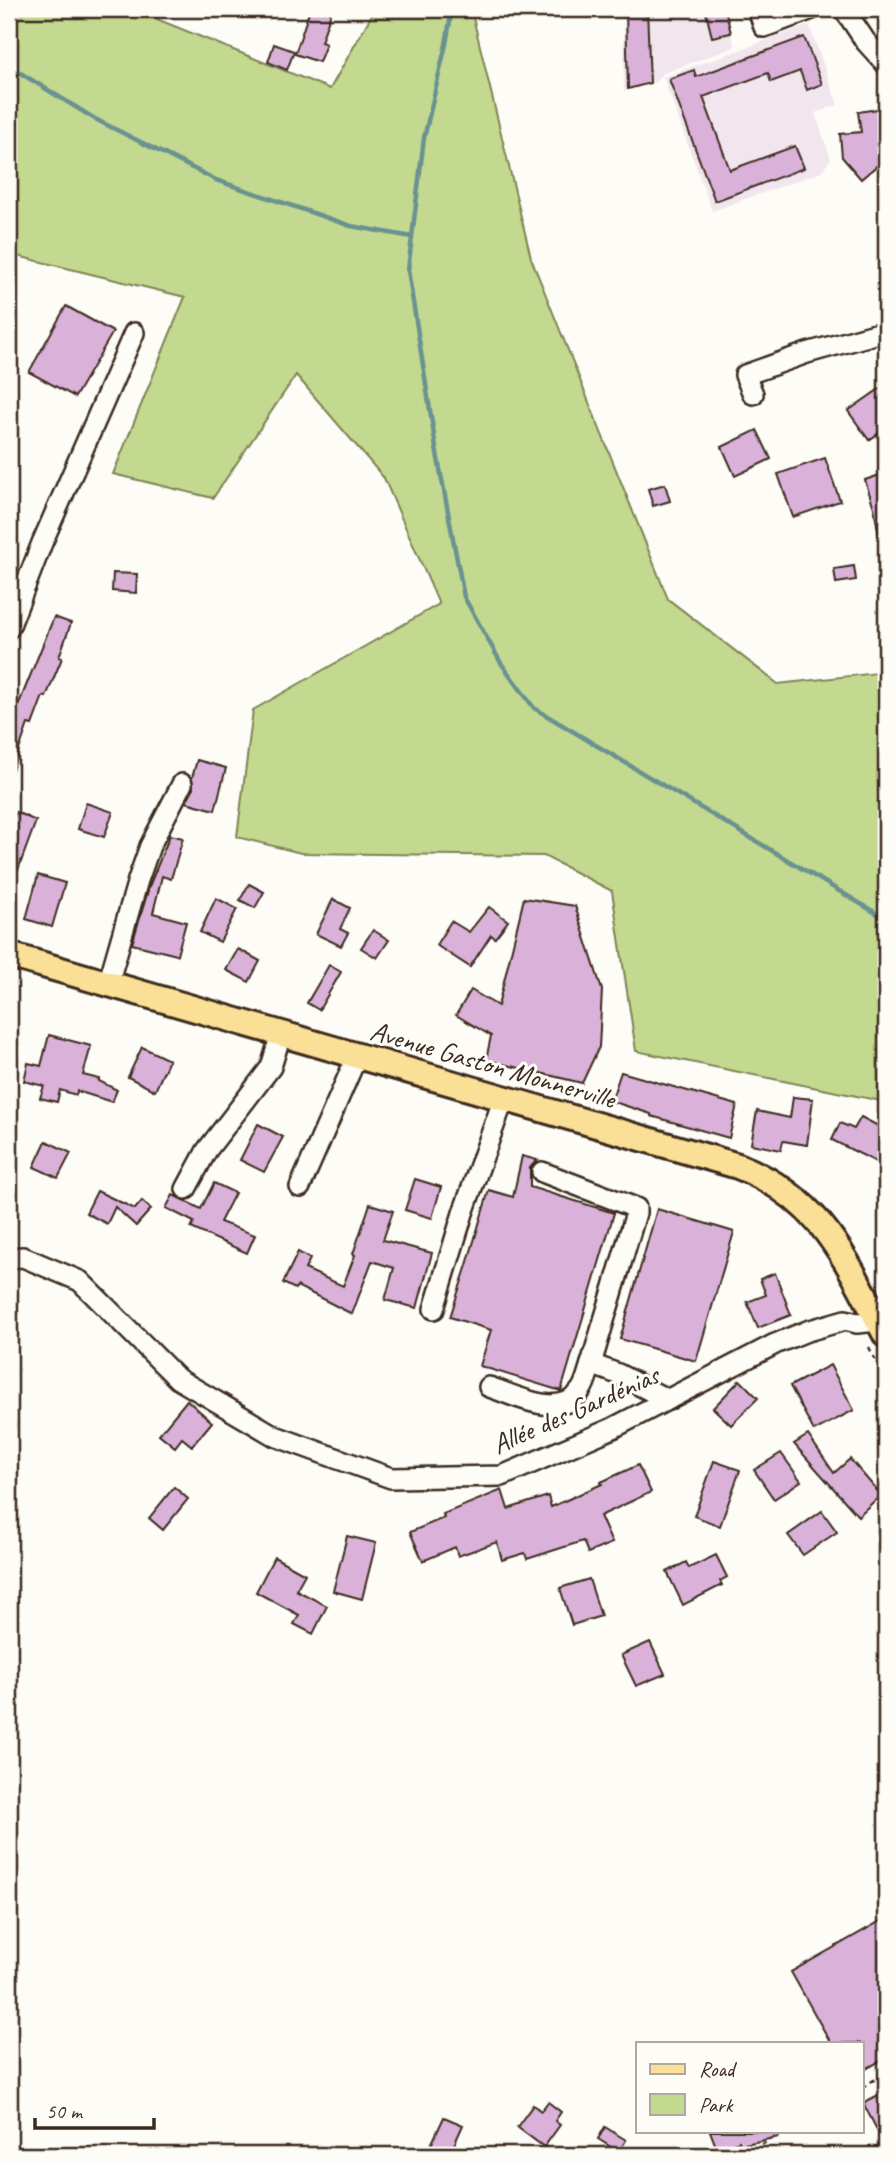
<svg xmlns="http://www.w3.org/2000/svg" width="895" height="2164" viewBox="0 0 895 2164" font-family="Caveat,sans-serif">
<rect width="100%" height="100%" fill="#fdfcf7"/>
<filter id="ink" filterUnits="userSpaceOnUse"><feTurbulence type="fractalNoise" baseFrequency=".0143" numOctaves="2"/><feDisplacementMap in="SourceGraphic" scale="14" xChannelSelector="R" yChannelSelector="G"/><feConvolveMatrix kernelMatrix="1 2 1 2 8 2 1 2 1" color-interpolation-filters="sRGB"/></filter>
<g filter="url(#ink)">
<g fill="#f2e6ee">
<polygon points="624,9 724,9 735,47 664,73 655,82 624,91"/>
<polygon points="809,25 838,105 815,113 831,159 821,172 712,211 663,77"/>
</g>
<polygon fill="#c3d98f" stroke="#7f8256" stroke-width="2" points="9,9 132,9 330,89 375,9 471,9 531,258 668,599 778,684 886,672 886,1102 636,1051 612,891 544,856 301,853 237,837 253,710 439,604 384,478 296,375 213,498 113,474 185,297 9,254"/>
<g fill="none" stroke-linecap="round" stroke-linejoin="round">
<g stroke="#699291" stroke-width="4.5">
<polyline points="452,9 446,44 424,138 408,270 436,448 464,597 501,663 534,708 886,919"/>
<polyline points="9,66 95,119 216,180 351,226 412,237"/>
</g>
</g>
<g fill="#dab2d9" stroke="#3b2a1e" stroke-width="2">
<polygon points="310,9 332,9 321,42 326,44 319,62 295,54"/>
<polygon points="626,9 647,9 650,83 628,89"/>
<polygon points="705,9 725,9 731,33 712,37"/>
<polygon points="804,37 822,84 807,90 800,71 771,82 768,73 703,97 730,170 795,146 804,168 715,201 669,79 694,70 696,77"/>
<polygon points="274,44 294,51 287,70 268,62"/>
<polygon points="884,108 886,158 861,179 842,157 840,134 861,132 858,112"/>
<polygon points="66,306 113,332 75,397 29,372"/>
<polygon points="881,388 886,396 886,428 869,440 848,411"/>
<polygon points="757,430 771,459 735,476 722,447"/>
<polygon points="825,458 840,501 793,517 778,474"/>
<polygon points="886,473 886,541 880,541 874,508 865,480"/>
<polygon points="665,484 670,501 653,506 648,489"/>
<polygon points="854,566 856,580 836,583 834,569"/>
<polygon points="113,573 137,574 136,593 112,591"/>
<polygon points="54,617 71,623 59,657 62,658 46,697 43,696 32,725 28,724 11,773 9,772 9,728"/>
<polygon points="197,760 226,768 215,810 186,802 193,789 192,778"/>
<polygon points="86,803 113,812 104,837 78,829"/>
<polygon points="16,812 36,821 18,870 9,866 9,830"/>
<polygon points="170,835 183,838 171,879 162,876 153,913 186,922 177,955 132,944 150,884"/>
<polygon points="38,875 65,883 52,927 26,919"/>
<polygon points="249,884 264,892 255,908 240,900"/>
<polygon points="216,898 237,909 220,942 200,932"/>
<polygon points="524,898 575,906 602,990 599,1047 582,1083 486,1060 491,1036 456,1015 471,990 498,1006"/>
<polygon points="333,899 350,908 340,929 348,933 341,946 316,934"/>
<polygon points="489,907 508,921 495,938 491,935 470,967 436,945 451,921 469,932"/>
<polygon points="373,930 389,940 377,958 361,948"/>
<polygon points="238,949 260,961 249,982 226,970"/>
<polygon points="329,965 341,972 319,1010 307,1003"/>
<polygon points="49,1035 91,1046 83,1075 99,1079 99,1081 117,1090 112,1102 77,1091 76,1095 60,1090 57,1102 40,1098 44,1086 24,1081 28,1063 41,1066"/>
<polygon points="142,1047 169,1060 155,1091 128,1077"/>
<polygon points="621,1072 737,1105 729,1138 651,1116 651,1114 611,1101"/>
<polygon points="793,1097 813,1099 807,1145 783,1141 781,1150 751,1144 757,1111 790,1118"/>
<polygon points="861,1117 886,1130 886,1167 832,1140 840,1123 854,1129"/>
<polygon points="258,1124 283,1137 264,1172 240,1160"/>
<polygon points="46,1141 71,1153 58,1178 34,1167"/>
<polygon points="522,1156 537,1160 530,1168 530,1187 614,1213 561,1391 480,1366 491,1330 450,1317 467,1265 489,1190 513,1197"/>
<polygon points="415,1179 441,1187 432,1218 405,1210"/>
<polygon points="214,1183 235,1193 220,1222 255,1235 247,1253 191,1228 194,1222 166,1208 173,1195 201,1209"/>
<polygon points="97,1191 135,1209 142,1201 151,1209 136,1226 115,1207 107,1224 86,1213"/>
<polygon points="370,1204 393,1211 383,1240 432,1253 417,1308 385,1300 394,1268 372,1261 352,1314 297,1286 295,1289 283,1283 298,1252 310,1259 305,1269 343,1286 355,1255 353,1254"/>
<polygon points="657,1209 734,1232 696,1361 620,1339"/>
<polygon points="775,1273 791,1315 758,1328 747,1302 766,1295 760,1279"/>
<polygon points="830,1365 854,1410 814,1431 790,1386"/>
<polygon points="740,1380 758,1398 731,1425 713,1408"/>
<polygon points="187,1400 212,1422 192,1446 182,1438 175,1447 159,1434"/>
<polygon points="808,1435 834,1473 850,1459 881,1495 858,1516 794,1444"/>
<polygon points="781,1453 801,1481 774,1499 754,1470"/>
<polygon points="714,1461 740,1470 720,1526 694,1516"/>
<polygon points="638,1465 651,1492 600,1516 612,1543 588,1553 583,1541 527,1559 525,1553 502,1560 497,1542 458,1556 455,1547 423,1561 410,1532 444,1518 443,1514 502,1490 508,1509 548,1496 551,1507 602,1484 601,1482"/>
<polygon points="174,1487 188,1499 163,1530 149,1518"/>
<polygon points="822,1511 837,1532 803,1555 788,1535"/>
<polygon points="347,1536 376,1543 362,1599 333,1591"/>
<polygon points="716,1555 727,1577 720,1581 722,1585 683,1605 667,1572 686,1562 689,1568"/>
<polygon points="274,1557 305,1574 296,1590 327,1606 313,1634 294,1624 299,1615 256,1592"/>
<polygon points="589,1579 601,1616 572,1625 560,1588"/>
<polygon points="650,1642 665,1674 636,1686 621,1655"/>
<polygon points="886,1918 886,2058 862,2071 862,2043 831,2043 791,1972"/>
<polygon points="886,2091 886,2147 863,2103"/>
<polygon points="548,2102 561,2112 555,2121 560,2125 544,2147 517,2127 533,2105 541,2111"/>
<polygon points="444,2117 463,2125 450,2154 431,2145"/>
<polygon points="605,2127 626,2140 619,2152 598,2139"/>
<polygon points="710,2131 779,2131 779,2137 740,2145 739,2141 717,2149"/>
</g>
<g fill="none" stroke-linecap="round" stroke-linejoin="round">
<g stroke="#3b2a1e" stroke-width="24">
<g id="minor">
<polyline points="758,9 764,27 812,9"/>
<polyline points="844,9 866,42 886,64"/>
<polyline points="753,394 745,375 807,353 886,331"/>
<polyline points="9,628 42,543 134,333"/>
<polyline points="108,984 138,880 150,846 182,784"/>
<polyline points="542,1172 636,1208 636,1213 591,1364 618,1374 668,1400"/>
<polyline points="300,1187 357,1056"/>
<polyline points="186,1189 207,1150 271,1067 281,1034"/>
<polyline points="9,1258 23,1257 80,1281 178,1379 275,1436 391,1478 502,1476 613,1428 775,1344 807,1331 845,1320 857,1323 878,1321"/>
<polyline points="434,1309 463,1213 504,1098"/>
<path d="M489 1387C515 1395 561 1421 581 1390 586 1383 588 1372 591 1364"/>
</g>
</g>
<g stroke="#3b2a1e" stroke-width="30">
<path id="major" d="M9 955 738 1166C824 1200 845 1260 886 1335"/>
</g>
<g stroke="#3b2a1e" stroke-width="2.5" stroke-dasharray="5 5" stroke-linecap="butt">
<polyline points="869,1347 886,1382"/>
<polyline points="862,2087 886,2073"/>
<polyline points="744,2155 785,2131"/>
</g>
<use href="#minor" stroke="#fdfcf7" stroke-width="19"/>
<use href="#major" stroke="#fadf96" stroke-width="24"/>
</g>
</g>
<g text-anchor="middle" stroke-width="6" stroke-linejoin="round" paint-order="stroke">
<g font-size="28" fill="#3b2a1e" stroke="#fdfcf7">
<text transform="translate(493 1064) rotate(16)" y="10">Avenue Gaston Monnerville</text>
<text transform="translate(575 1409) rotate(-24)" y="10">Allée des Gardénias</text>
</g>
</g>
<rect width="895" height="2164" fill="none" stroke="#fdfcf7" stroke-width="35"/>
<rect x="18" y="18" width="860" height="2129" fill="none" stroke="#3b2a1e" stroke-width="2.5" filter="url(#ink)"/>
<rect x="636" y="2042" width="228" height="91" fill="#fdfcf7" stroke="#afa8a0" stroke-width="2"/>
<rect x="650" y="2064" width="35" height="10" fill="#fadf96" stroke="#afa8a0" stroke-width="2"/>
<text x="699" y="2076" font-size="21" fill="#3b2a1e">Road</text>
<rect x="650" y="2094" width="35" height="21" fill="#c3d98f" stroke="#afa8a0" stroke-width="2"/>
<text x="699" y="2112" font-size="21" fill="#3b2a1e">Park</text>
<path d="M35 2118v10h119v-10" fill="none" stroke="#3b2a1e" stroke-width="3.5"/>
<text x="46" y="2118" font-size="21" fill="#3b2a1e" stroke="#fdfcf7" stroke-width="5" paint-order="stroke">50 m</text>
</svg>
